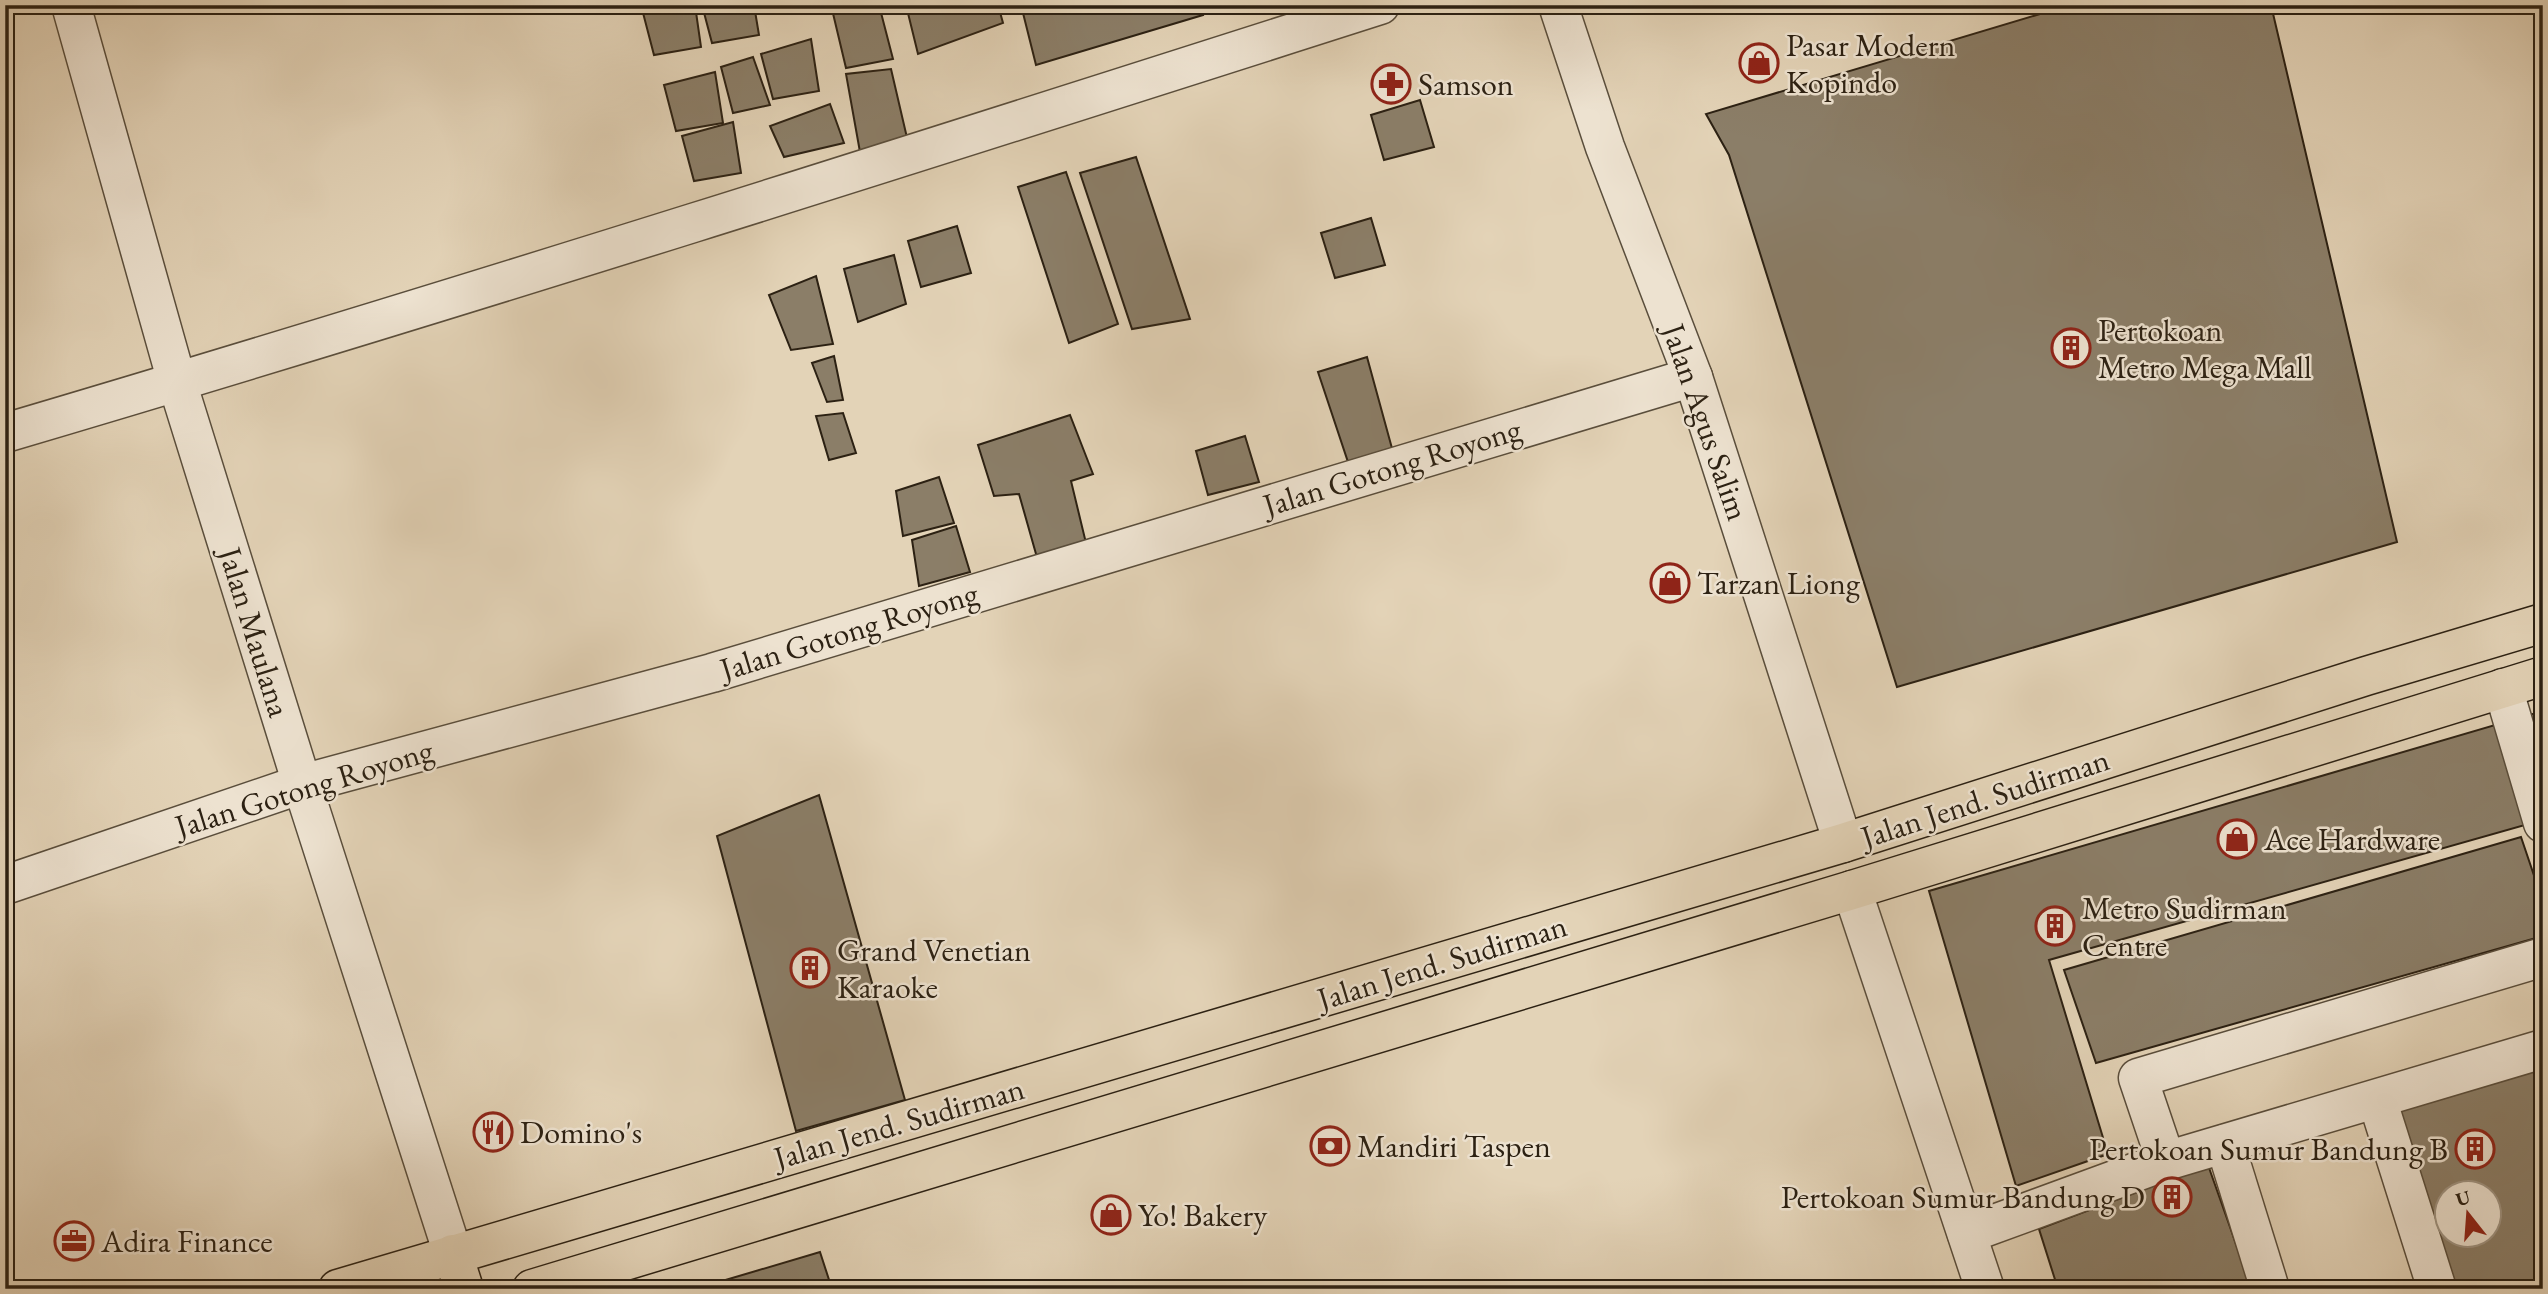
<svg xmlns="http://www.w3.org/2000/svg" width="2548" height="1294" viewBox="0 0 2548 1294" font-family="'EB Garamond',serif">
<rect width="100%" height="100%" fill="#e3d3b7"/>
<filter id="stains"><feTurbulence type="fractalNoise" baseFrequency=".00286" numOctaves="4"/><feColorMatrix values="0 0 0 0 .2 0 0 0 0 .09 0 0 0 0 .02 0 0 0 .5 -.17"/></filter>
<radialGradient id="worn" r=".72"><stop offset=".6" stop-color="#630" stop-opacity="0"/><stop offset="1" stop-color="#630" stop-opacity=".3"/></radialGradient>
<g fill="#8b7e68" stroke="#2c2113" stroke-width="2" fill-rule="evenodd">
<polygon points="656,5 695,5 701,47 654,55 642,9"/>
<polygon points="702,5 754,5 759,35 712,43"/>
<polygon points="831,5 879,5 893,59 846,68"/>
<polygon points="906,5 998,5 1003,23 918,54"/>
<polygon points="1021,5 1200,5 1203,15 1036,65"/>
<polygon points="2070,5 2271,5 2397,542 1897,687 1729,155 1706,114"/>
<polygon points="811,39 819,91 773,99 761,54"/>
<polygon points="753,57 770,105 733,113 721,67"/>
<polygon points="891,69 908,142 860,152 846,74"/>
<polygon points="715,72 723,123 676,131 664,85"/>
<polygon points="1420,100 1434,147 1384,160 1371,115"/>
<polygon points="830,104 844,143 784,157 770,126"/>
<polygon points="733,122 741,173 694,181 682,136"/>
<polygon points="1136,157 1190,319 1132,329 1080,173"/>
<polygon points="1066,172 1118,324 1069,343 1018,187"/>
<polygon points="1371,218 1385,265 1335,278 1321,233"/>
<polygon points="957,226 971,273 921,287 908,241"/>
<polygon points="894,255 906,304 858,322 844,269"/>
<polygon points="816,276 833,344 791,350 769,295"/>
<polygon points="834,356 843,400 827,402 812,363"/>
<polygon points="1367,357 1393,452 1348,462 1318,372"/>
<polygon points="843,413 856,453 829,460 816,416"/>
<polygon points="1070,415 1093,474 1071,481 1086,543 1038,561 1019,494 994,496 978,445"/>
<polygon points="1245,436 1259,482 1208,495 1196,451"/>
<polygon points="939,477 954,523 903,536 896,491"/>
<polygon points="956,526 970,572 919,586 912,540"/>
<polygon points="2543,711 2543,759 2525,825 2049,960 2108,1154 2016,1186 1929,891"/>
<polygon points="819,795 905,1100 796,1131 717,836"/>
<polygon points="2521,837 2543,902 2543,936 2096,1063 2064,970"/>
<path d="M2543 1064V1289H2451L2392 1106ZM2446 1192H2488V1234H2446Z"/>
<polygon points="2208,1165 2252,1289 2058,1289 2039,1229"/>
<polygon points="820,1252 832,1289 695,1289"/>
</g>
<g fill="none" stroke-linecap="round" stroke-linejoin="round">
<g stroke="#5a4e3c" stroke-width="41">
<g id="minor">
<polyline points="71,5 177,382 302,784 453,1254"/>
<polyline points="1558,5 1605,147 1693,377 1843,843"/>
<path d="M5 433C465 297 923 151 1380 5"/>
<polyline points="2503,688 2543,823"/>
<polyline points="5,885 302,784 712,673 1693,377"/>
<polyline points="1852,890 1985,1289"/>
<polyline points="2377,1099 2437,1289"/>
<polyline points="2225,1144 2270,1289"/>
<polyline points="2166,1161 2543,1049"/>
<polyline points="1967,1234 2166,1161 2138,1078 2543,957"/>
</g>
</g>
<g stroke="#2c2113" stroke-width="41">
<g id="highway">
<polyline points="453,1254 464,1289"/>
<polyline points="338,1289 1843,843 2366,676 2543,623"/>
<polyline points="532,1289 1852,890 2543,676"/>
</g>
</g>
<use href="#minor" stroke="#ede2d0" stroke-width="38"/>
<use href="#highway" stroke="#e3d3b7" stroke-width="38"/>
</g>
<defs>
<g id="shop-ring" transform="scale(2.0125)"><circle r="9.5" fill="#ede2d0" stroke="#8f2418" stroke-width="1.5"/><path d="M-5-2.5h2.3a2.7 3.5 0 0 1 5.4 0H5L5.5 6h-11ZM-1.5-2.5h3a1.5 2.3 0 0 0-3 0Z" fill="#8f2418"/></g>
<g id="pharmacy-ring" transform="scale(2.0125)"><circle r="9.5" fill="#ede2d0" stroke="#8f2418" stroke-width="1.5"/><path d="M-2-6h4v4h4v4h-4v4h-4v-4h-4v-4h4Z" fill="#8f2418"/></g>
<g id="building-ring" transform="scale(2.0125)"><circle r="9.5" fill="#ede2d0" stroke="#8f2418" stroke-width="1.5"/><path d="M-4-6H4V6H1V3H-1V6H-4ZM-2.5-4.3h1.7v1.8h-1.7ZM.8-4.3h1.7v1.8H.8ZM-2.5-1h1.7V.8h-1.7ZM.8-1h1.7V.8H.8Z" fill="#8f2418"/></g>
<g id="restaurant-ring" transform="scale(2.0125)"><circle r="9.5" fill="#ede2d0" stroke="#8f2418" stroke-width="1.5"/><path d="M-5-6h1v4h1v-4h1v4h1v-4h1v5L-1.5 .5V6h-2V.5L-5-1ZM5-6V6H3V1.5H1.5Q1.5-4 5-6Z" fill="#8f2418"/></g>
<g id="bank-ring" transform="scale(2.0125)"><circle r="9.5" fill="#ede2d0" stroke="#8f2418" stroke-width="1.5"/><path d="M-6-4H6V4H-6ZM0-2.3a2.3 2.3 0 1 0 0 4.6a2.3 2.3 0 1 0 0-4.6Z" fill="#8f2418"/></g>
<g id="office-ring" transform="scale(2.0125)"><circle r="9.5" fill="#ede2d0" stroke="#8f2418" stroke-width="1.5"/><path d="M-6-3h4V-5.5h4V-3h4V5H-6ZM-1-4.5V-3h2v-1.5ZM-6 0V1H6V0Z" fill="#8f2418"/></g>
</defs>
<g fill-rule="evenodd">
<use href="#shop-ring" x="1759" y="63"/>
<use href="#pharmacy-ring" x="1391" y="84"/>
<use href="#building-ring" x="2071" y="348"/>
<use href="#shop-ring" x="1670" y="583"/>
<use href="#shop-ring" x="2237" y="839"/>
<use href="#building-ring" x="2055" y="926"/>
<use href="#building-ring" x="810" y="968"/>
<use href="#restaurant-ring" x="493" y="1132"/>
<use href="#bank-ring" x="1330" y="1146"/>
<use href="#building-ring" x="2475" y="1149"/>
<use href="#building-ring" x="2172" y="1197"/>
<use href="#shop-ring" x="1111" y="1215"/>
<use href="#office-ring" x="74" y="1241"/>
</g>
<g text-anchor="middle" stroke-width="5" stroke-linejoin="round" paint-order="stroke">
<g font-size="32" fill="#2c2113" stroke="#ede2d0" text-anchor="start">
<text x="1786" y="56">Pasar Modern<tspan x="1786" dy="37">Kopindo</tspan></text>
<text x="1418" y="95">Samson</text>
<text x="2098" y="341">Pertokoan<tspan x="2098" dy="37">Metro Mega Mall</tspan></text>
<text x="1697" y="594">Tarzan Liong</text>
<text x="2264" y="850">Ace Hardware</text>
<text x="2082" y="919">Metro Sudirman<tspan x="2082" dy="37">Centre</tspan></text>
<text x="837" y="961">Grand Venetian<tspan x="837" dy="37">Karaoke</tspan></text>
<text x="520" y="1143">Domino's</text>
<text x="1357" y="1157">Mandiri Taspen</text>
<text x="2448" y="1160" text-anchor="end">Pertokoan Sumur Bandung B</text>
<text x="2145" y="1208" text-anchor="end">Pertokoan Sumur Bandung D</text>
<text x="1138" y="1226">Yo! Bakery</text>
<text x="101" y="1252">Adira Finance</text>
</g>
<g font-size="32" fill="#2c2113" stroke="#ede2d0">
<text transform="translate(1706 422) rotate(71)" y="11">Jalan Agus Salim</text>
<text transform="translate(1392 467) rotate(-17)" y="11">Jalan Gotong Royong</text>
<text transform="translate(849 631) rotate(-17)" y="11">Jalan Gotong Royong</text>
<text transform="translate(255 632) rotate(73)" y="11">Jalan Maulana</text>
<text transform="translate(304 788) rotate(-17)" y="11">Jalan Gotong Royong</text>
<text transform="translate(1985 798) rotate(-18)" y="11">Jalan Jend. Sudirman</text>
<text transform="translate(1442 962) rotate(-17)" y="11">Jalan Jend. Sudirman</text>
<text transform="translate(899 1123) rotate(-16)" y="11">Jalan Jend. Sudirman</text>
</g>
</g>
<rect width="2548" height="1294" fill="none" stroke="#e3d3b7" stroke-width="28"/>
<rect x="7" y="7" width="2534" height="1280" fill="none" stroke="#2c2113" stroke-width="3.5"/>
<rect x="14" y="14" width="2520" height="1266" fill="none" stroke="#2c2113" stroke-width="2"/>
<g transform="translate(2468 1214) rotate(343)"><circle r="33" fill="#ede2d0" stroke="#a09584" stroke-width="2"/>
<path d="M0-5L12 26L0 18L-12 26Z" fill="#8f2418"/>
<text y="-10" font-size="19" font-weight="bold" text-anchor="middle" fill="#2c2113">U</text>
</g>
<rect width="100%" height="100%" filter="url(#stains)"/>
<rect width="100%" height="100%" fill="url(#worn)"/>
</svg>
